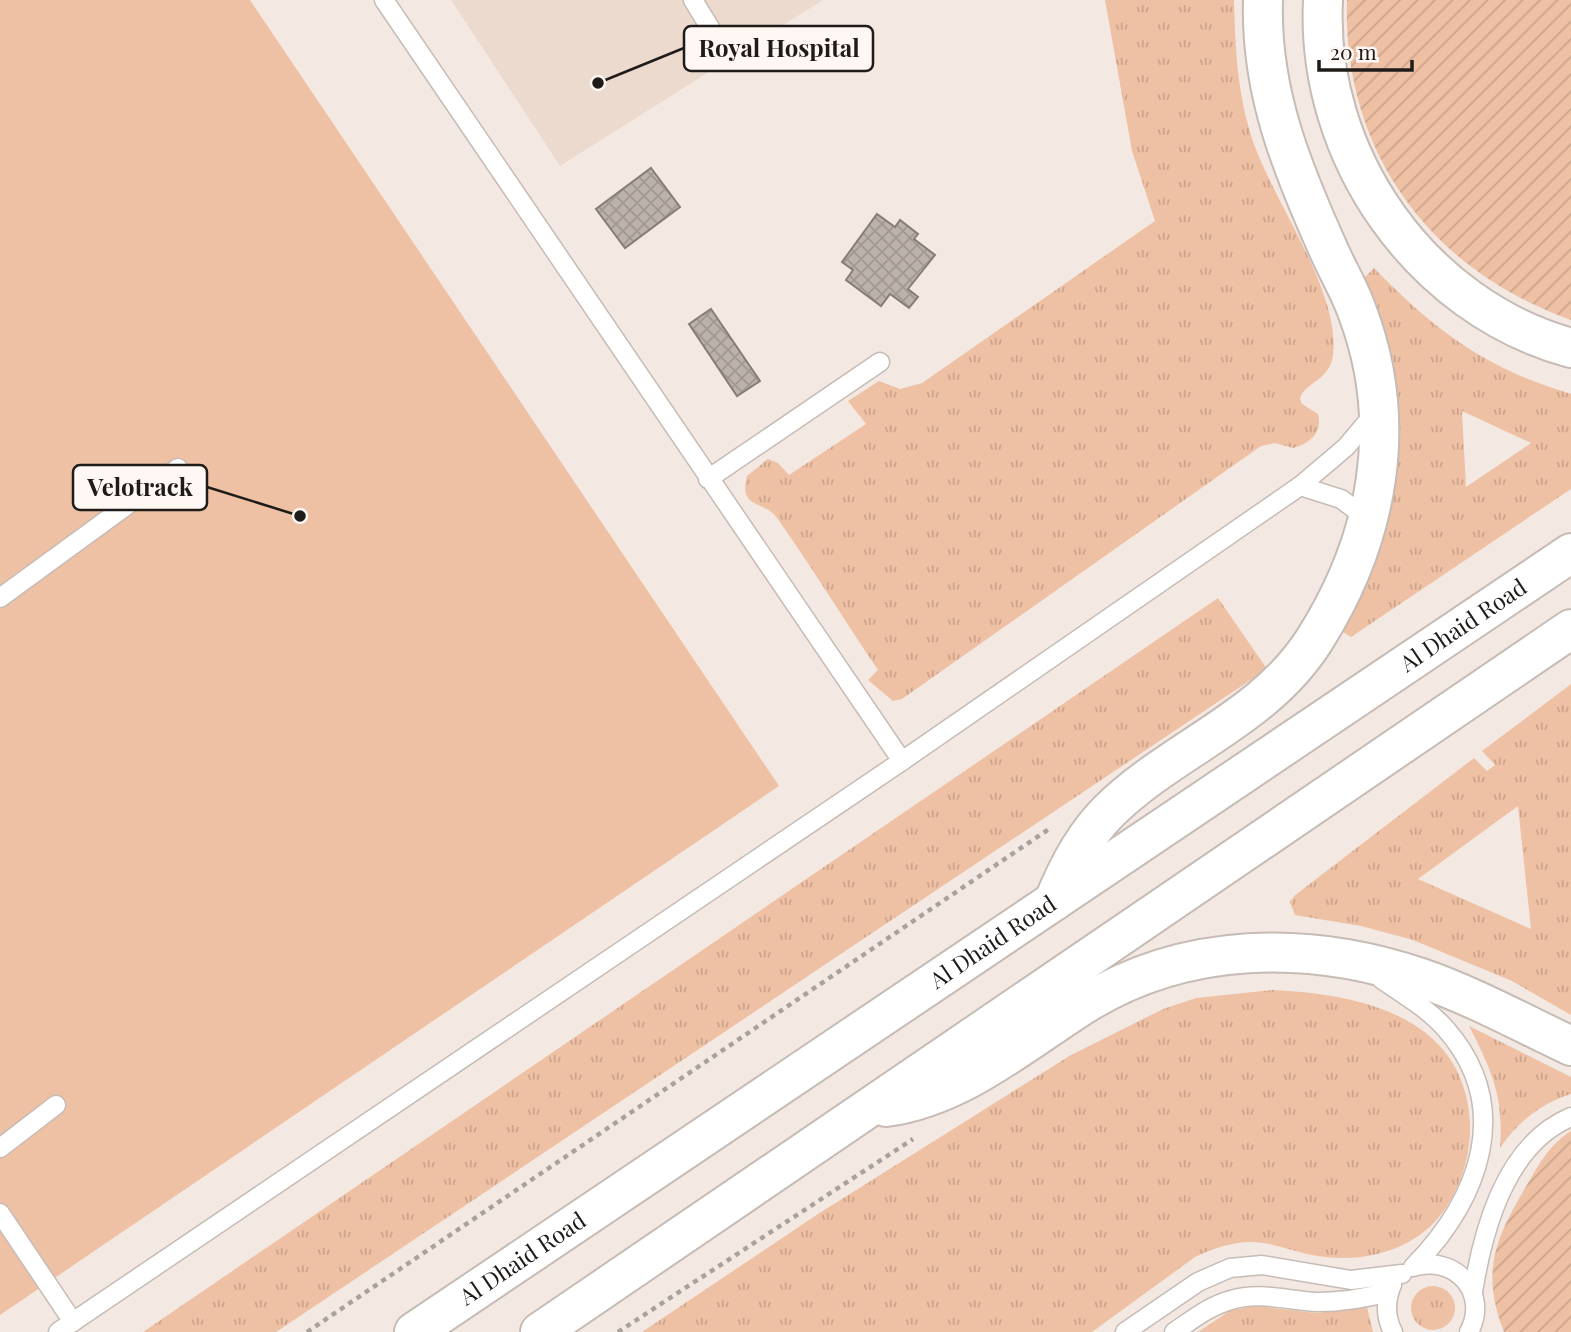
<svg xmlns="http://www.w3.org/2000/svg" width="1571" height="1332" viewBox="0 0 1571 1332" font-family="'Playfair Display',serif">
<defs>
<pattern id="grass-tufts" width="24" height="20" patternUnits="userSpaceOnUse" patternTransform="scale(1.75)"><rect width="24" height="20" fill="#eec0a4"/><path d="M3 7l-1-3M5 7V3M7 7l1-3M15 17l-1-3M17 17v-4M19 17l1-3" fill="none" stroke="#cca48c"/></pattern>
<pattern id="garden-furrows" width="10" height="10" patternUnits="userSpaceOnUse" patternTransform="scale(1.75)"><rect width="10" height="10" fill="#eec0a4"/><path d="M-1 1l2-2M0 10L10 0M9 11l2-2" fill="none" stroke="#cca48c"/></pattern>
<pattern id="building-cross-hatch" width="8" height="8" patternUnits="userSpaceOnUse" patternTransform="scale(1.75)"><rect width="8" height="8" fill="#bcb2ab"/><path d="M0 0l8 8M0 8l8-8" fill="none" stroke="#a19892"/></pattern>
</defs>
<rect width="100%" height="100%" fill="#f4e9e2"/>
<polygon fill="#eddacf" points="451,0 823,0 560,166"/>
<g fill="url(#grass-tufts)" fill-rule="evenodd">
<path d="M1105 0H1234C1235 44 1237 89 1250 132 1269 197 1341 289 1333 355 1330 381 1303 383 1300 399L1302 404 1318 414C1323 433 1309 444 1293 448L1275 443 1261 446 902 699 893 701 868 680 878 670C844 620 812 567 777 518 765 500 738 510 747 476L768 459 778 463 789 475 866 424 848 401 879 381 900 389 922 383 1155 221 1132 151Z"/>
<path d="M1374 268C1435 331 1487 369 1571 394V489L1351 637 1343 632V626L1363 589 1378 554 1394 481 1359 283ZM1462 411 1531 443 1466 487Z"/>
<polygon points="1218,598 1267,669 276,1332 143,1332"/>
<path d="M1571 684V1015L1512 981 1413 940 1361 926 1295 915 1290 902 1294 896 1474 758 1487 771 1495 765 1482 751ZM1518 806 1531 929 1418 879Z"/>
<path d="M1273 990C1361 994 1465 1017 1470 1123 1471 1156 1460 1191 1439 1217 1410 1252 1361 1263 1318 1256 1296 1253 1274 1242 1251 1242 1231 1242 1212 1249 1195 1257L1092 1332H642L818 1214 1071 1055 1163 1009 1196 998Z"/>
<path d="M1469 1026 1571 1077V1094C1540 1104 1518 1122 1500 1148 1504 1097 1492 1071 1469 1026Z"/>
<circle cx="1433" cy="1308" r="22"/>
<polygon points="1256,1306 1316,1313 1367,1307 1373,1332 1198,1332 1231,1310"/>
</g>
<g fill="url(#garden-furrows)">
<path d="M1347 0H1571V320C1430 270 1342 151 1347 0Z"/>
<path d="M1571 1131V1332H1504C1480 1271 1496 1237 1527 1185 1539 1164 1550 1144 1571 1131Z"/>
</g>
<polygon fill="#eec0a4" points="0,0 250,0 779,786 0,1315"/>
<g fill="url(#building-cross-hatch)" stroke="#877d77" stroke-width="2">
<polygon points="651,168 680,207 625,248 596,209"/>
<polygon points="877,214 895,227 900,220 918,234 914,239 935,255 908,289 918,297 909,308 890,294 881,306 846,280 853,270 842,262"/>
<polygon points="711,309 760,381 737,396 689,324"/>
</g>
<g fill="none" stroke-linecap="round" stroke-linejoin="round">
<g stroke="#c6bbb5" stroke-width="21">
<g id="service">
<polyline points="384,0 902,761"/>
<polyline points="693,0 715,36"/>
<polyline points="708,479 880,362"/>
<polyline points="1300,486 1341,499 1368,519"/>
<polyline points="0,598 178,468"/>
<path d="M1381 979C1403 994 1427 1008 1445 1028 1515 1107 1479 1199 1414 1266"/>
<polyline points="0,1148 56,1105"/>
<polyline points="0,1213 73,1322"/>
<path d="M1413 1267C1454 1254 1490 1292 1469 1332"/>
<path d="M1392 1285C1385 1301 1385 1316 1393 1332"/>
<path d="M1473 1292C1483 1229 1506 1144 1571 1117"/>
<polyline points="58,1332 902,761 1300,486 1346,447 1373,415"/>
<polyline points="1125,1332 1198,1282 1230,1268 1262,1265 1351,1280 1402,1274"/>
<path d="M1174 1332C1192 1320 1209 1306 1231 1300 1261 1291 1288 1301 1318 1302 1342 1302 1366 1298 1389 1292"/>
</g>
</g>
<g stroke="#c6bbb5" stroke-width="42">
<g id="motorway">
<path d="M1323 0C1315 156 1421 307 1571 348"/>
<path d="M1054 901C1067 868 1083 837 1109 811 1173 748 1265 719 1315 639 1378 539 1400 424 1357 311 1350 291 1339 273 1330 253 1293 171 1260 92 1263 0"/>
<path d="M886 1107C960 1097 1022 1044 1083 1005 1185 941 1309 940 1421 978 1473 996 1522 1023 1571 1046"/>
<path id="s1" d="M414 1332 1571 553"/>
<polyline points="540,1332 1571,629"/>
</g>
</g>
<g stroke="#a9a19b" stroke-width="4.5" stroke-dasharray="5 5" stroke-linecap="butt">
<polyline points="307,1332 1049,829"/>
<polyline points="618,1332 913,1139"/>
</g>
<use href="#service" stroke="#fff" stroke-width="18"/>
<use href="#motorway" stroke="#fff" stroke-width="38"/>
</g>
<g text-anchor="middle" stroke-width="7" stroke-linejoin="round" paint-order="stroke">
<g font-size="23" fill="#1e1b18" stroke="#fef7f3">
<text dy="8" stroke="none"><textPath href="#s1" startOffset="1265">Al Dhaid Road</textPath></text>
<text dy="8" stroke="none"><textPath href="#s1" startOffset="698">Al Dhaid Road</textPath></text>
<text dy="8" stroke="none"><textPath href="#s1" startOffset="131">Al Dhaid Road</textPath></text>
</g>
</g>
<path fill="none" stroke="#1e1b18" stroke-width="2.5" d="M598 83L684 48M300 516L207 487"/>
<g fill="#1e1b18" stroke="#fef7f3" stroke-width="2.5">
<circle cx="598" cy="83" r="7"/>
<circle cx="300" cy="516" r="7"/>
</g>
<g fill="#fef7f3" stroke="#1e1b18" stroke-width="2.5">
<rect x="684" y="26" width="189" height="45" rx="7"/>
<rect x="73" y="465" width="134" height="45" rx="7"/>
</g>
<g font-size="24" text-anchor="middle" font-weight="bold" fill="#1e1b18">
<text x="779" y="57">Royal Hospital</text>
<text x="140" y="496">Velotrack</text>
</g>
<path d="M1319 60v10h93v-10" fill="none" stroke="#1e1b18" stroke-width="3.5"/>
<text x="1330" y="60" font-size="21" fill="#1e1b18" stroke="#fef7f3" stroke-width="5" paint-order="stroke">20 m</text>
</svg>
